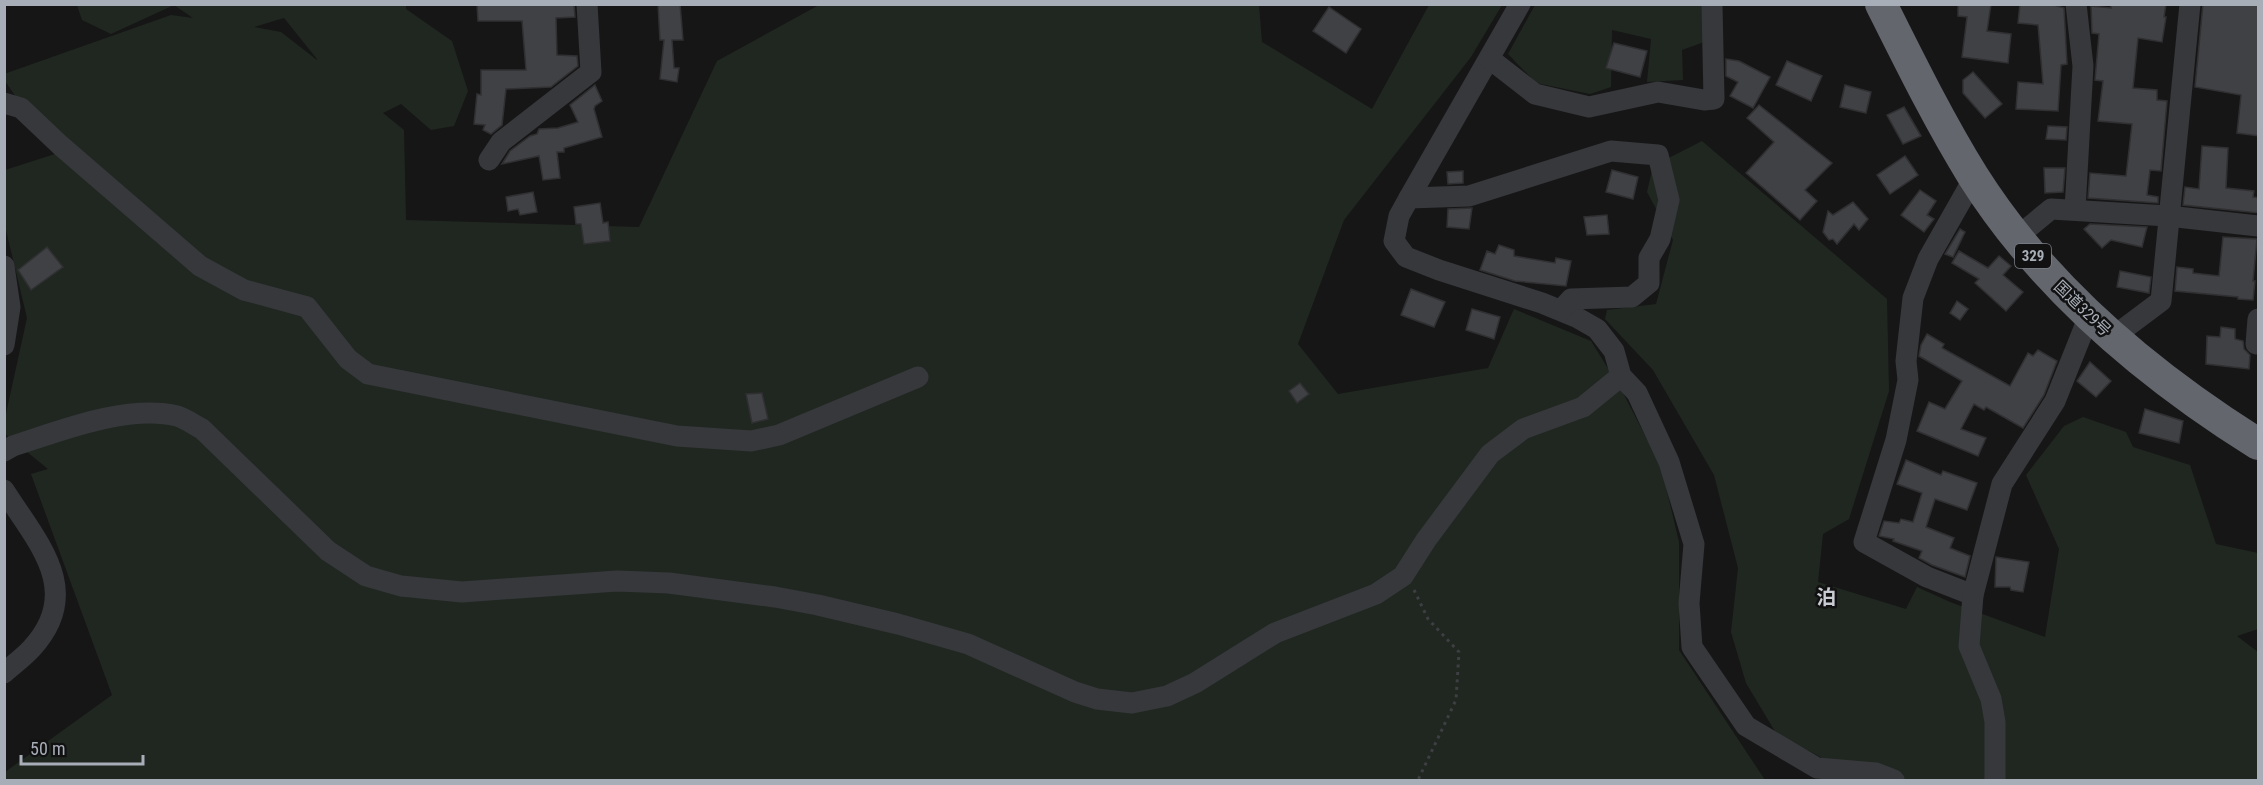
<svg xmlns="http://www.w3.org/2000/svg" width="2263" height="785" viewBox="0 0 2263 785" font-family="'Roboto Condensed','Noto Sans JP',sans-serif">
<rect width="100%" height="100%" fill="#161617"/>
<g fill="#202720" fill-rule="evenodd">
<path d="M77 5H406V9L452 41 468 91 454 126 431 130 401 104 383 113 404 130 406 220 639 227 717 61 819 5H1259L1262 42 1372 109 1429 5H1502L1471 57 1344 220 1298 344 1338 394 1488 368 1514 309 1591 341 1622 391 1661 466 1679 542V650L1765 780H5V772L112 695 31 474 48 469 5 434V418L27 318 5 226V170L55 154 5 81 4 74 171 15 193 18 174 5 111 34 82 20ZM284 18 317 59V60L281 32 254 27Z"/>
<polygon points="1535,5 1706,5 1707,41 1682,50 1683,80 1647,82 1651,39 1612,30 1611,87 1590,94 1536,83 1508,54"/>
<polygon points="1702,141 1887,299 1889,391 1849,519 1823,534 1818,582 1906,609 1917,587 1950,602 2045,637 2059,549 2026,475 2064,426 2083,417 2126,432 2133,447 2190,465 2216,544 2258,553 2258,629 2237,636 2258,652 2258,780 1829,780 1822,758 1776,733 1746,683 1731,632 1738,568 1714,475 1653,370 1605,319 1607,310 1656,304 1673,240 1647,192 1653,166"/>
</g>
<g fill="#404144" stroke="#303033" stroke-width="1.5">
<polygon points="477,4 574,4 575,17 556,18 557,55 577,56 578,66 551,87 506,89 502,125 491,134 483,130 485,125 474,124 477,94 481,95 481,70 526,70 522,21 478,21"/>
<polygon points="658,4 680,4 683,40 672,40 674,68 679,68 677,82 660,79 664,40 660,40"/>
<polygon points="1958,4 1991,4 1987,31 2011,34 2008,63 1962,57 1967,17 1958,16"/>
<polygon points="2020,4 2051,4 2064,8 2067,64 2061,65 2058,111 2016,109 2018,82 2043,84 2038,25 2018,23"/>
<polygon points="2111,4 2166,4 2164,17 2166,17 2162,42 2138,38 2133,88 2157,90 2157,100 2167,101 2161,171 2150,170 2147,195 2158,197 2158,203 2088,198 2090,173 2126,176 2132,124 2098,121 2103,81 2095,80 2099,34 2092,33 2091,6 2111,8"/>
<polygon points="2203,4 2259,4 2259,136 2237,133 2241,95 2195,87"/>
<polygon points="1329,7 1361,29 1346,53 1313,31"/>
<polygon points="1614,43 1647,51 1640,77 1606,68"/>
<polygon points="1726,59 1739,61 1770,77 1753,108 1730,96 1738,82 1726,76"/>
<polygon points="1787,61 1822,76 1811,101 1776,85"/>
<polygon points="1973,72 2002,104 1985,118 1963,93 1963,80"/>
<polygon points="595,85 602,101 595,106 594,109 602,137 564,148 564,152 557,152 560,178 543,180 539,156 502,164 510,151 530,136 537,134 539,129 558,128 578,122 570,105"/>
<polygon points="1845,85 1871,92 1866,113 1840,107"/>
<polygon points="1759,105 1832,163 1805,190 1817,201 1800,220 1746,173 1774,142 1747,118"/>
<polygon points="1904,107 1921,136 1903,144 1887,115"/>
<polygon points="2048,126 2067,127 2066,140 2046,139"/>
<polygon points="2202,146 2228,148 2226,188 2254,191 2253,197 2259,198 2259,213 2183,205 2185,187 2199,189"/>
<polygon points="1905,156 1918,175 1890,194 1877,175"/>
<polygon points="2044,168 2065,168 2063,192 2045,193"/>
<polygon points="1612,170 1638,177 1633,199 1606,192"/>
<polygon points="1463,171 1463,183 1448,184 1447,172"/>
<polygon points="1920,190 1936,201 1927,215 1934,219 1924,232 1901,215"/>
<polygon points="533,192 537,212 520,215 518,209 508,211 506,197"/>
<polygon points="1853,202 1868,219 1859,230 1854,224 1837,244 1833,239 1829,240 1823,232 1828,211 1833,215"/>
<polygon points="600,203 603,223 608,222 610,241 584,244 581,224 576,224 574,207"/>
<polygon points="1472,208 1469,229 1447,227 1448,209"/>
<polygon points="1607,215 1609,234 1587,235 1584,217"/>
<polygon points="2090,224 2147,227 2142,247 2111,240 2102,248 2084,229"/>
<polygon points="1960,229 1965,232 1953,257 1945,254"/>
<polygon points="2223,237 2257,239 2253,281 2255,281 2253,300 2238,299 2238,297 2175,291 2177,267 2193,269 2193,273 2219,276"/>
<polygon points="1499,245 1514,250 1514,256 1555,263 1556,258 1571,261 1566,286 1515,281 1480,270 1487,251 1495,254"/>
<polygon points="47,247 63,267 31,290 18,270"/>
<polygon points="1959,251 1988,268 1999,256 2011,266 2003,275 2023,292 2006,311 1975,283 1979,279 1952,263"/>
<polygon points="2120,271 2151,277 2149,293 2117,287"/>
<polygon points="1411,289 1445,302 1434,327 1401,315"/>
<polygon points="1957,301 1968,309 1960,320 1950,313"/>
<polygon points="1472,309 1500,317 1494,339 1466,330"/>
<polygon points="2221,327 2235,329 2235,339 2243,341 2244,349 2250,355 2249,369 2206,364 2207,336 2220,337"/>
<polygon points="1927,334 1944,344 1942,348 2010,386 2028,353 2033,356 2038,350 2057,361 2044,395 2023,428 1986,407 1984,410 1974,404 1961,429 1986,438 1978,456 1917,431 1929,402 1945,409 1962,381 1919,356 1921,345"/>
<polygon points="2090,362 2111,381 2096,397 2077,381"/>
<polygon points="1300,383 1309,394 1297,403 1289,391"/>
<polygon points="762,393 768,419 752,423 746,394"/>
<polygon points="2145,409 2183,421 2179,443 2139,433"/>
<polygon points="1906,460 1941,475 1943,471 1977,483 1967,510 1935,499 1926,527 1954,538 1950,548 1970,556 1965,577 1932,565 1919,558 1922,551 1893,541 1894,539 1879,536 1884,521 1899,523 1901,519 1913,522 1922,493 1897,484"/>
<polygon points="1996,557 2029,562 2023,592 2011,590 2010,587 1995,587"/>
</g>
<g fill="none" stroke-linecap="round" stroke-linejoin="round">
<polyline stroke="#3d3f43" stroke-width="3" stroke-dasharray="3 4.5" stroke-linecap="butt" points="1414,590 1428,619 1459,652 1456,700 1418,780"/>
<g stroke="#37383c" stroke-width="21">
<polyline points="1520,4 1409,198 1399,216 1394,241 1406,257 1439,270 1542,303 1576,317 1597,329 1614,351 1621,376 1637,393 1669,462 1694,544 1689,603 1692,647 1746,726 1817,768 1876,773 1894,780"/>
<polyline points="1490,59 1535,94 1589,107 1658,92 1704,100 1714,99 1712,4"/>
<polyline points="4,103 21,108 60,145 200,266 244,290 307,307 348,359 368,374 677,436 751,441 779,435 918,377"/>
<polyline points="489,160 501,142 591,72 587,4"/>
<polyline points="1409,198 1469,196 1611,151 1658,155 1669,200 1660,239 1649,258 1649,283 1632,297 1571,299 1561,310"/>
<polyline points="2075,210 2083,66 2076,4"/>
<polyline points="2017,237 2051,209 2168,216 2258,226"/>
<polyline points="4,266 10,307 4,345"/>
<polyline points="2113,337 2161,301 2190,4"/>
<polyline points="2256,344 2258,319"/>
<path d="M4 451 13 446C60 431 127 404 177 416 185 418 194 425 202 429L328 551 366 576 401 586 462 592 617 581 669 583 775 597 818 605 898 624 968 644 1075 692 1097 699 1132 703 1167 696 1195 683 1275 633 1376 594 1403 576 1426 540 1490 454 1523 429 1583 407 1621 376"/>
<path d="M4 490C36 541 85 590 32 648 24 657 14 664 4 673"/>
<polyline points="1973,595 1927,577 1864,542 1896,440 1908,380 1906,361 1913,298 1928,259 1974,178"/>
<polyline points="1995,780 1995,722 1991,699 1969,646 1973,595 2002,484 2055,401 2089,316"/>
</g>
<path stroke="#63666d" stroke-width="32" d="M1881 4C1910 62 1939 121 1973 176 2043 287 2148 375 2258 444"/>
</g>
<g text-anchor="middle" stroke-width="5" stroke-linejoin="round" paint-order="stroke">
<rect fill="#111112" stroke="#7b7f86" stroke-width="1.5" x="2015" y="244" width="36" height="24" rx="4.5"/>
<g font-size="15" font-weight="bold" fill="#a8aeb7">
<text x="2033" y="261">329</text>
</g>
<g font-size="16" fill="#a8aeb7" stroke="#111112">
<text transform="translate(2083 308) rotate(44)" y="6">国道329号</text>
</g>
<g font-size="20" font-weight="bold" fill="#c9ccd3" stroke="#111112">
<text x="1826" y="604">泊</text>
</g>
</g>
<rect width="2263" height="785" fill="none" stroke="#a8aeb7" stroke-width="12"/>
<path d="M21 755v9h122v-9" fill="none" stroke="#a8aeb7" stroke-width="3"/>
<text x="30" y="755" font-size="18" fill="#a8aeb7" stroke="#111112" stroke-width="4.5" paint-order="stroke">50 m</text>
</svg>
